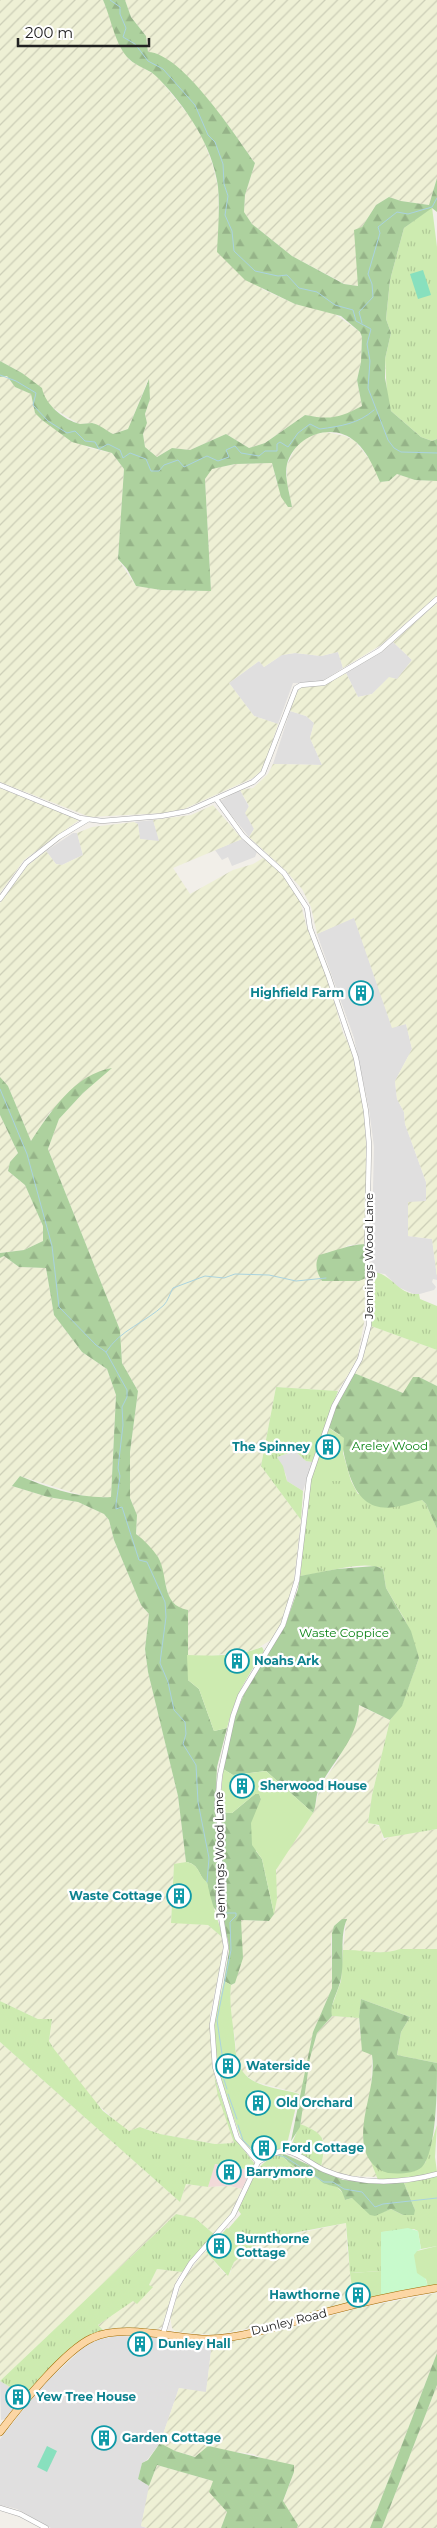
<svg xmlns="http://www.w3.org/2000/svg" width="437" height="2528" viewBox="0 0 437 2528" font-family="Montserrat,sans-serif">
<defs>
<pattern id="farmland-furrows" width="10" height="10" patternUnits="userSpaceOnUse" patternTransform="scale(1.25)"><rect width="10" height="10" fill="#eef0d5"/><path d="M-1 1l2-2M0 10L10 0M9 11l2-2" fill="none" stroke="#ccceb7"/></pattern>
<pattern id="grass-tufts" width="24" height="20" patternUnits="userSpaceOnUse" patternTransform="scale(1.25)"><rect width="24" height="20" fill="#cdebb0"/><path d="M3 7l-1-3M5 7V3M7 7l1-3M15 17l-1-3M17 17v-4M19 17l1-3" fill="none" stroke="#b0c997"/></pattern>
<pattern id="forest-firs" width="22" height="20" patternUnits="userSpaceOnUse" patternTransform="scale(1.25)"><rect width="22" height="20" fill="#add19e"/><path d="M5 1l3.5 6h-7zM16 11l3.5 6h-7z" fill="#95b388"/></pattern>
</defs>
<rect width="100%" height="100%" fill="#f2efe9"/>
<g fill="#e0dfdf">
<polygon points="393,642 412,660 397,679 389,678 372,694 358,697 346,673 383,651"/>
<polygon points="338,652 343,668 318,684 293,683 278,724 254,716 229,683 259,661 264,667 282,655 295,653 321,656"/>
<polygon points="290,711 306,716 314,723 310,738 322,765 273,764"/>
<polygon points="240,790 249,807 254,829 249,837 220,801"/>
<polygon points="153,820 160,842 140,839 138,824 134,822"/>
<polygon points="73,833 77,833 83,855 62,865 56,864 46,851"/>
<polygon points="242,839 257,852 255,857 232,866 228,857 222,860 215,850"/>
<polygon points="354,917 392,1027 406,1024 412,1049 395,1081 397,1099 404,1112 405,1124 426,1182 426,1202 408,1202 408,1236 432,1239 437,1277 437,1280 433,1279 432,1282 436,1287 434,1290 416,1295 398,1287 385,1274 371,1272 374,1147 369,1109 354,1038 317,934"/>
<polygon points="295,1451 306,1461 312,1462 303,1491 287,1481 286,1475 277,1457"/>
<polygon points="116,2336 161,2337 212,2343 206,2393 179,2388 160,2443 147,2460 142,2463 138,2479 149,2486 149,2490 141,2526 147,2528 51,2528 17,2509 0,2505 0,2439 43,2385 83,2348 97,2340"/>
<polygon points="0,2381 25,2396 6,2419 1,2420"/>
</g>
<polygon fill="#f2dad9" points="214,2164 251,2170 242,2189 229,2186 208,2187"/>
<g fill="url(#farmland-furrows)">
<polygon points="0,0 103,0 129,60 157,76 190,117 203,139 213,166 218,188 219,223 262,289 295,304 332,312 360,332 362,337 361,362 357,380 362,406 340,418 322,418 305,415 265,443 249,448 226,434 190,450 172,448 157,457 145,447 143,434 147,423 145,414 150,399 148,380 128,429 113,434 93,423 79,424 61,413 49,405 22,373 0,361"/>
<polygon points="125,0 437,0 437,178 429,205 401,201 389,197 376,205 362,227 359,286 345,284 292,256 252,224 244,212 245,195 255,163 225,121 207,101 148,52 146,36 131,17"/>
<polygon points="7,376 15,387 31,394 35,413 89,448 112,453 124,469 118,559 136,586 161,590 211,591 205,479 211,469 235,464 272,463 277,483 292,507 287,482 287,465 296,446 307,436 326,432 345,436 355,441 373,464 380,482 389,481 397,474 415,480 437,481 437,596 381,645 343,668 338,652 321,656 295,653 282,655 264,667 259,661 229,683 254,716 278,724 267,758 261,771 253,778 184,809 164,813 90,817 0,782 0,377"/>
<polygon points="437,603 437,1277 432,1239 408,1236 408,1202 426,1201 426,1182 405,1124 404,1112 397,1099 395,1081 412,1049 406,1024 392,1028 354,918 317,934 311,907 302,889 285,870 249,837 254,829 245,813 249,806 240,790 253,788 268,774 273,764 322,765 310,738 314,723 306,716 290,711 295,693 302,687 324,685 346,673 358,697 372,694 389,677 397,679 412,660 393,642"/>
<polygon points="0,788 79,820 24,860 0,893"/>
<polygon points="213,805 242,839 173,868 190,894 233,870 253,864 263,858 277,869 299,896 306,925 327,976 343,1033 352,1051 364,1111 367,1156 365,1244 349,1245 338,1251 327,1252 322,1281 366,1278 367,1307 357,1360 338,1391 276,1387 261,1466 301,1520 293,1588 279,1629 274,1638 255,1650 208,1656 187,1655 188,1610 179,1608 170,1600 158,1557 136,1534 137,1515 130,1498 130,1452 138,1391 122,1363 120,1330 48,1149 59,1119 83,1093 111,1068 50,1112 31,1141 8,1086 0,1077 0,903 27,866 46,851 56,864 62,865 83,855 77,833 92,827 134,822 138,824 140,839 159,841 153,820 191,815"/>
<polygon points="0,1115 18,1153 10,1162 8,1171 25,1185 43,1226 43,1241 24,1250 0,1253"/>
<polygon points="4,1256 19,1267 46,1268 54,1315 82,1352 107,1369 116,1395 111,1497 90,1497 74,1493 20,1476 12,1486 48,1497 78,1502 104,1514 109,1520 114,1540 141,1605 149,1614 145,1649 148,1672 178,1796 186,1862 174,1865 171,1922 208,1925 223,1938 224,1948 210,2015 210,2031 216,2084 234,2143 215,2144 160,2134 141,2127 129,2131 121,2126 93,2100 54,2049 49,2041 52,2019 38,2019 0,2001 0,1258"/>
<polygon points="371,1326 437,1350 437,1386 419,1377 403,1393 354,1373"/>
<polygon points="358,1705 390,1720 372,1795 368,1822 381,1827 383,1841 391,1836 437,1829 437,1949 400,1949 393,1952 367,1952 343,1950 346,1922 342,1919 334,1926 331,1938 332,1988 313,2032 302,2094 256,2082 241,2072 236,2054 235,2037 229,2012 231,1985 235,1983 241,1920 269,1921 277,1895 275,1877 278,1865 314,1811 320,1787 338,1760 358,1719"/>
<polygon points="332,2016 359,2018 360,2034 372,2055 371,2092 363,2139 377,2177 347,2176 321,2167 325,2148 323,2139 314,2130 300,2124 310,2058 317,2033"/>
<polygon points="0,2042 180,2202 186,2184 208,2187 229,2186 242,2189 230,2216 215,2235 195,2218 176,2214 0,2381"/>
<polygon points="346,2223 347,2247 354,2302 287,2321 215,2335 187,2333 175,2331 172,2328 170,2316 183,2280 204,2252 206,2252 225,2274 230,2273 234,2262 249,2248 262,2241"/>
<polygon points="157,2269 182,2272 177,2279 162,2327 155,2330 104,2331 98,2325 133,2300 137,2303 152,2287 149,2285"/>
<polygon points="437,2293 437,2353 370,2528 297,2528 298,2525 283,2502 294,2472 253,2454 237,2452 196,2457 175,2451 160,2443 179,2388 206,2392 212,2343 292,2327 358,2308"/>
<polygon points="437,2385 437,2528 382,2528"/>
<polygon points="157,2465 213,2481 210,2492 227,2512 221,2528 147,2528 141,2526 149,2486"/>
</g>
<g fill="url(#grass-tufts)">
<polygon points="432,207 437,247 437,439 432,441 421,437 391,411 387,396 385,359 391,333 386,319 390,280 404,228"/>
<path d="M371 1272C391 1271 398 1296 419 1294L420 1299 437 1306V1350L371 1326Z"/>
<polygon points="276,1387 338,1391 312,1462 306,1461 295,1451 277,1457 283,1466 287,1481 303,1491 301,1520 261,1466"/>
<path d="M310 1481H351L358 1494 422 1500 426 1504 437 1529V1829L384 1838 379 1825 368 1823 372 1795 390 1720 402 1705 419 1658 405 1620 386 1588 383 1569C362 1559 323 1574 300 1576Z"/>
<path d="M400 1949H437V2063L397 2055 401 2032 410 2017 361 1999 359 2018 332 2016 330 2011 341 1981 343 1950C362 1949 381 1956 400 1949Z"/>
<polygon points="0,2001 38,2019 52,2019 49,2041 54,2049 103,2111 129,2131 140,2127 160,2134 215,2144 234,2143 218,2096 214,2075 235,2139 255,2164 251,2170 215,2164 208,2187 186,2184 180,2202 0,2042"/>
<path d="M300 2124C327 2134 326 2141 321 2167L290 2148Z"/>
<path d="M437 2125 435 2157 437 2172 410 2178 378 2180 371 2162C387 2178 406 2172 425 2163Z"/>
<path d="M282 2153 286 2160 299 2170 314 2176 326 2184 336 2186 344 2194 345 2200 352 2198 383 2212 391 2209 403 2215 415 2210 404 2183 437 2176V2246L421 2249 418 2231 414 2229 382 2232 381 2271 350 2273 346 2223 293 2233 253 2246 228 2229 241 2214 238 2210C248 2186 255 2161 282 2153Z"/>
<polygon points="176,2214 195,2218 215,2235 182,2272 157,2269 149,2285 153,2287 137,2304 133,2301 98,2325 104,2331 89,2336 25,2396 0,2381"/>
</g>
<g fill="url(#forest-firs)">
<path d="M103 0H125L131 17 146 36 148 52C182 53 235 135 255 163L245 195 244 212 252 224 292 256 344 284 358 286 354 230 362 227 376 205 389 197 401 201 429 205 437 178V212L432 208 404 228 390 280 386 319 391 333 385 359V378L391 411 421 437 432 441 437 439V481L415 480 397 474 389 481 380 482C374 468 368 453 356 442 333 421 295 435 287 464 284 477 290 494 292 507H288L281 497 272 463 235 464 212 469 205 479 211 591 161 590 136 586 127 569 118 559 124 469 112 453 72 442 42 420 35 413 31 394 15 387 7 376 0 377V361L22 373 42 388C45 404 63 420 80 424 84 424 88 423 92 423 99 424 107 431 113 434L128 429 149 379 150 399 145 414 147 423 143 434 145 447 157 457 172 448 190 450 226 434 249 448 265 443 305 415C331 420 339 418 362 406L357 380 361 362 362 337 360 332 341 316 295 304 245 280 217 252C218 231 220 208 218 187 213 146 186 107 158 78 150 69 137 67 129 59 115 45 111 18 103 0Z"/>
<path d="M112 1068 83 1093 59 1119 48 1149 120 1330 122 1363 138 1391 130 1452V1498L137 1515 136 1534C144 1540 152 1548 158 1557 169 1576 160 1605 188 1610V1680L199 1689 214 1731 227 1728 217 1767 215 1811 219 1839 222 1838 220 1812 232 1813 255 1794 259 1793 261 1799 256 1851 262 1859 274 1914 269 1921 241 1920 243 1958 235 1983 231 1985 224 1981 229 1951 228 1940 220 1914 211 1905 207 1883C198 1876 200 1864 186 1862L178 1796 148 1672 145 1649 149 1614 141 1605 114 1540 109 1520 104 1514 78 1502 48 1497 12 1486 20 1476C48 1488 81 1499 111 1497L116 1395 107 1369 82 1352 54 1315 46 1268 19 1267 4 1256 0 1258V1253L24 1250 43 1241V1226L25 1185 8 1171 10 1162 18 1153 0 1115V1077L8 1086 31 1141C50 1112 75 1074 112 1068Z"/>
<path d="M365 1244 366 1278 359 1281H322C317 1273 314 1265 319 1255 334 1251 349 1245 365 1244Z"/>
<path d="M354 1373 403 1393 413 1377H419L437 1386V1529L426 1504 422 1500C413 1502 404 1506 395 1507 351 1514 347 1465 340 1435L328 1427 335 1408Z"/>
<path d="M375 1566 383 1569 386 1588 411 1631 419 1658 402 1706 390 1720 359 1705C358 1739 335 1758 320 1786 315 1795 317 1805 313 1813L266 1771 233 1775 223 1769 235 1716 247 1687 285 1626 298 1589 300 1576 337 1569Z"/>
<path d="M342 1919H347C339 1937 345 1959 341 1978 339 1991 329 2004 332 2016L317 2033 310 2058 300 2127 291 2141 313 2032 332 1988V1933L334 1926Z"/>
<path d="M361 1999 410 2017 401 2032 397 2055 437 2063C437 2086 437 2151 422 2167 414 2174 398 2174 388 2173 376 2170 368 2161 365 2150 357 2119 377 2087 372 2055L362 2051 359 2016Z"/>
<path d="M282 2153 343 2180 404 2183 415 2210 414 2215H403L391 2209 375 2216 370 2215 352 2198 345 2200C341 2184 336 2188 326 2184 323 2184 319 2179 316 2177 304 2170 288 2167 282 2153Z"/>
<polygon points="437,2353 437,2385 382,2528 370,2528"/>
<polygon points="160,2443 175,2451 195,2457 208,2446 294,2465 294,2472 283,2501 298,2525 297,2528 221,2528 227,2512 209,2492 213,2481 157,2465 149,2486 138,2479 142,2463 148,2460"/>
</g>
<polygon fill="#c8facc" points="408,2228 418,2231 421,2249 417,2251 428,2287 381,2296 381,2232"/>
<g fill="#cdebb0">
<polygon points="329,1428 344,1438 343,1453 351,1481 310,1481"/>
<path d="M262 1647 264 1651C246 1678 235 1696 227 1728L214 1731 199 1689 188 1680 187 1655C211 1656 240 1656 262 1647Z"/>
<polygon points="223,1769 233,1775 266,1771 313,1813 276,1870 277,1899 274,1914 262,1859 252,1845 251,1823 261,1799 259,1794 255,1794 232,1813 220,1812"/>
<path d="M186 1862C200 1864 198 1876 207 1882 211 1902 218 1919 223 1938L208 1925 171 1923 174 1864Z"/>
<path d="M224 1981 231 1985C229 2003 232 2017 234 2035 235 2041 235 2048 236 2054 241 2088 272 2086 299 2094L288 2140 283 2147 263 2157H260L242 2141 217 2071 214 2022Z"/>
<polygon points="227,2228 253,2246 234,2262 228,2276 206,2252"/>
<polygon points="437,2246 437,2285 428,2287 426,2279 417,2273 414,2255 417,2251"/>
<polygon points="381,2271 381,2296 354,2302 350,2273"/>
</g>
<g fill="#88e0be">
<polygon points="423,270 431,295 418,299 410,274"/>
<polygon points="47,2446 57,2451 47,2472 37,2467"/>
</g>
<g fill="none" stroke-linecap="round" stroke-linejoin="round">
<g stroke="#aad3df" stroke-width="1">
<polyline points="110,0 120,7 120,14 126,28 123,37 135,44 148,61 163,69 195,105 208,135 215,142 223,164 224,184 228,196 225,215 232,231 234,251 255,271 278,276 287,275 299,288 317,292 335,305 353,310 356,321 371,329 367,344 370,361 368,388 388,440 394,448 401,452 437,453"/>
<polyline points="362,323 359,312 373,297 372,284 368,274 380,233 378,227 397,212 408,214 432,207 437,198"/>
<path d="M0 375 16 381 36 393 33 405 48 421 67 433 75 431 85 441 95 442 99 449 108 444 120 450 123 458 130 453 146 459 151 471H159L164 465 178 460 184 467 207 456 218 461 229 457 226 450 235 446 241 453 259 456 265 451H277V444L280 442 288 447 298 433 310 424 320 429C341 426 358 424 374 410"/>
<polyline points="0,1089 27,1154 52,1246 59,1307 96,1345 106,1352 127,1390 127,1397 122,1407 123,1425 118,1468 120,1476 116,1504 116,1509 122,1507 139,1560 147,1562 165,1602 166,1617 160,1663 168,1682 174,1710 185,1722 186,1734 183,1744 196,1765 198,1802 209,1858 207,1882"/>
<path d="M106 1352C121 1329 145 1323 164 1305 168 1301 170 1293 173 1288L205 1276 224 1278 235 1274 269 1275 296 1281 326 1278"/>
<polyline points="223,1913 236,1913 236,1916 230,1922 231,1950 217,2020 222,2054 221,2070 227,2089"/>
<polyline points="228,2094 237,2119"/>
<polyline points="238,2125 243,2140 260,2157"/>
<polyline points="277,2155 285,2157 324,2182 333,2182 344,2189 362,2192 375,2207 383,2204 437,2198"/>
</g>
<g stroke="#a9a9a9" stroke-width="5.5">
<g id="street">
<polyline points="0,785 80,818 102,821 161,816 188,811 253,782 263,773 296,688 301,685 324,683 380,650 437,599"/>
<polyline points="216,799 243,836 284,873 307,908 310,928 328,975 356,1058 366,1111 369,1144 367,1245 369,1325 360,1359 334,1406 309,1479 297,1580 283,1625 240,1696 233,1716 220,1775 217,1806 221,1836 218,1899 226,1947 212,2025 215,2067 237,2138 258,2162"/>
<polyline points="0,899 26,863 59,837 87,820"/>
<path d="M163 2334 177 2286 191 2263 233 2215 258 2162C266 2157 277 2150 286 2151 300 2153 312 2165 324 2170 358 2185 401 2184 437 2174"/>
<polyline points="0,2508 20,2514 46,2528"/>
</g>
</g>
<g stroke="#a06b00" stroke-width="8">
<path id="primary" d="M0 2432C19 2407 65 2350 92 2338 123 2323 176 2339 208 2339 244 2339 292 2322 326 2312 363 2302 400 2294 437 2288"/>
</g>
<use href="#street" stroke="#fff" stroke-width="4.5"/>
<use href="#primary" stroke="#fcd6a4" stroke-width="7"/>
</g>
<defs>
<g id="building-ring" transform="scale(1.25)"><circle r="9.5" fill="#fff" stroke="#0f9aa8" stroke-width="1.5"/><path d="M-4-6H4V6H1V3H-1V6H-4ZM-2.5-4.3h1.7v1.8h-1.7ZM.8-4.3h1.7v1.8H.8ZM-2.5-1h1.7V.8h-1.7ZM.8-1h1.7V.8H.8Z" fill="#0f9aa8"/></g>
</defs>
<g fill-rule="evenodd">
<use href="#building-ring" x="361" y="993"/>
<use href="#building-ring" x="328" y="1447"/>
<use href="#building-ring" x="237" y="1661"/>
<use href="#building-ring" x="242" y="1786"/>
<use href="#building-ring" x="179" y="1896"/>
<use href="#building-ring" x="228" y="2066"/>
<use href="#building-ring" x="258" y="2103"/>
<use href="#building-ring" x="264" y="2148"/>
<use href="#building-ring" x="229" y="2172"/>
<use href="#building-ring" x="219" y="2246"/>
<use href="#building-ring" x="358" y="2295"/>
<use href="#building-ring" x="140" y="2344"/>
<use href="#building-ring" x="18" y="2397"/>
<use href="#building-ring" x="104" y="2438"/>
</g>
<g text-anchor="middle" stroke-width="4.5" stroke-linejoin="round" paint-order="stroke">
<g font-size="12" font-weight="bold" fill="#0d838f" stroke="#fff" text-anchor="start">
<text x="344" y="997" text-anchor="end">Highfield Farm</text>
<text x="310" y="1451" text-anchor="end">The Spinney</text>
<text x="254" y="1665">Noahs Ark</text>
<text x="260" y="1790">Sherwood House</text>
<text x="162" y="1900" text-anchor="end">Waste Cottage</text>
<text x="246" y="2070">Waterside</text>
<text x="276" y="2107">Old Orchard</text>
<text x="282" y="2152">Ford Cottage</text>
<text x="246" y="2176">Barrymore</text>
<text x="236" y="2243">Burnthorne<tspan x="236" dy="14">Cottage</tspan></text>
<text x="340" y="2299" text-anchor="end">Hawthorne</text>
<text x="158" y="2348">Dunley Hall</text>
<text x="36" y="2401">Yew Tree House</text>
<text x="122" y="2442">Garden Cottage</text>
</g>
<g font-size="12" fill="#222" stroke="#fff">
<text transform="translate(369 1256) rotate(-90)" y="4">Jennings Wood Lane</text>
<text transform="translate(220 1855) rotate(-91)" y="4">Jennings Wood Lane</text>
<text transform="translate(289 2322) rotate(-14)" y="4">Dunley Road</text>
</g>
<g font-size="12" fill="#0c8416" stroke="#fff">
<text x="390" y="1450">Areley Wood</text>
<text x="344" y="1637">Waste Coppice</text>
</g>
</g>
<path d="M18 38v8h131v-8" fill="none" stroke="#222222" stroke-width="2.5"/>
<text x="25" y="38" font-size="15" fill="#222222" stroke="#ffffff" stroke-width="4" paint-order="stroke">200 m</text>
</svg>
